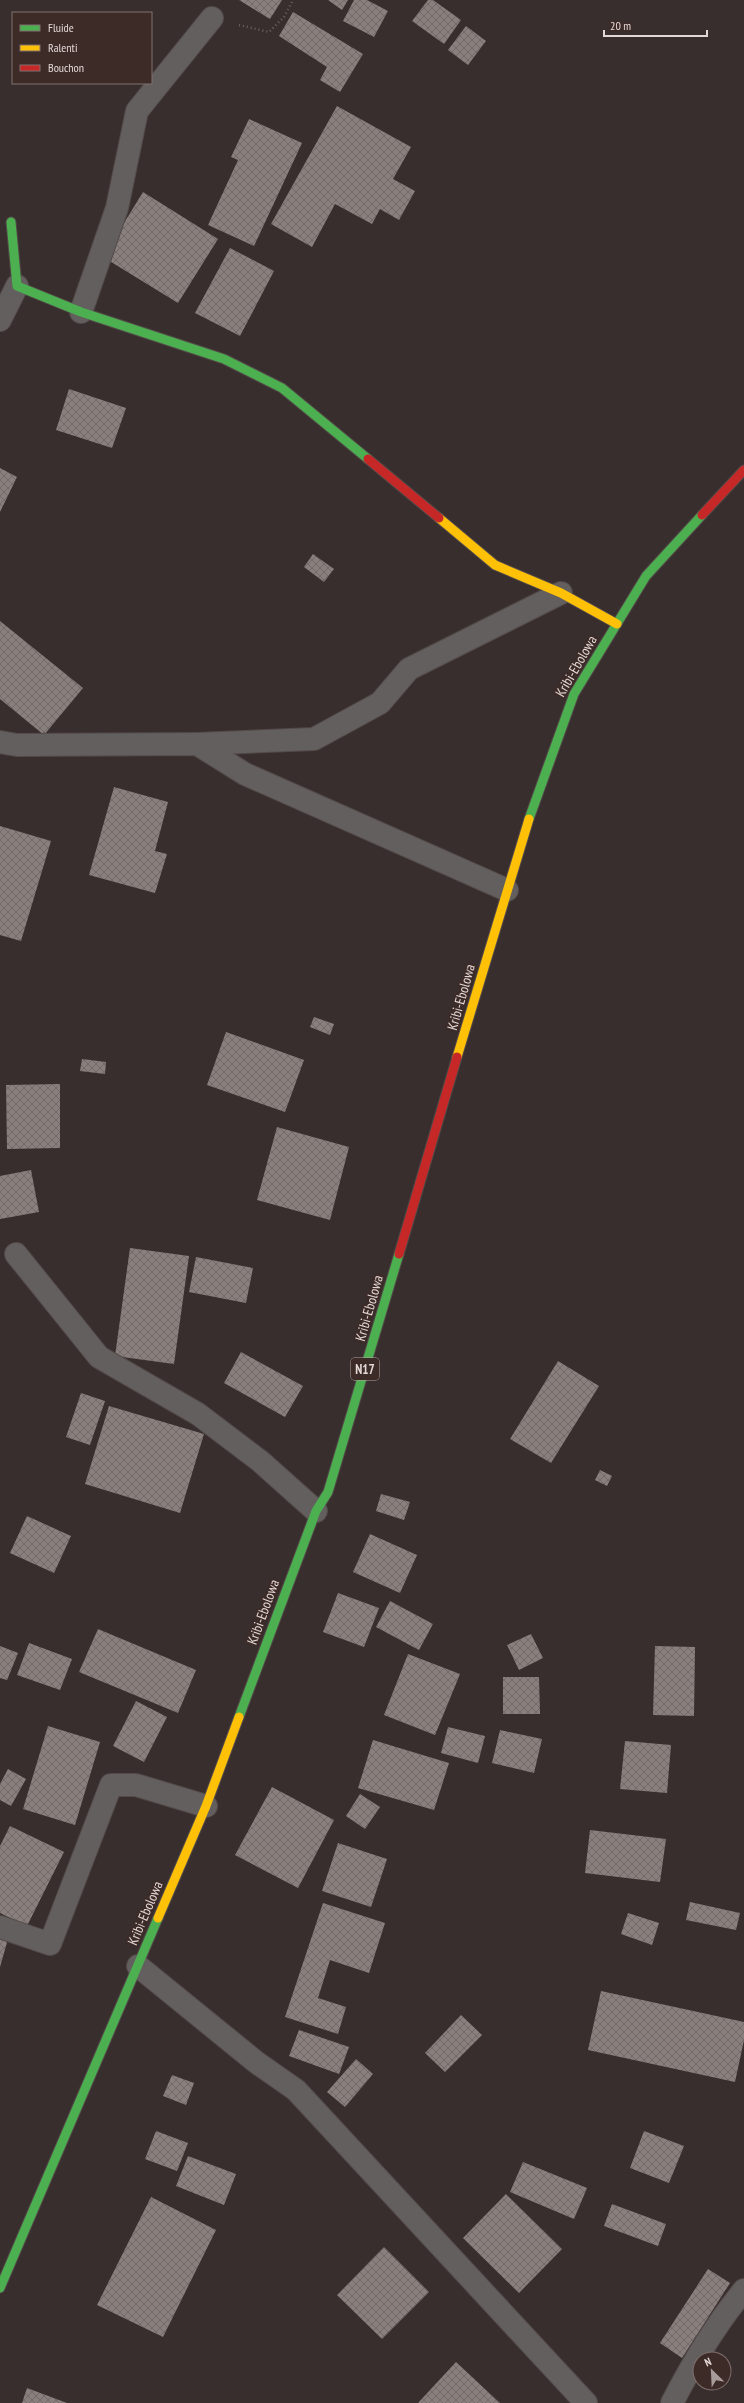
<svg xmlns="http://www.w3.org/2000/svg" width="744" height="2403" viewBox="0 0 744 2403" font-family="'PT Sans Narrow',sans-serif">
<defs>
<pattern id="building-cross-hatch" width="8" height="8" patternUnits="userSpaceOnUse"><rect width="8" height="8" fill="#89807e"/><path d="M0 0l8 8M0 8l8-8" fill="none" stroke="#716a68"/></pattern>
</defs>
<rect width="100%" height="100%" fill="#382e2d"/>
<g fill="url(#building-cross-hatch)">
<polygon points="239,0 282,0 270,19"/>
<polygon points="328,0 348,0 342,10"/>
<polygon points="354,0 367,0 388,11 374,37 343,21"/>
<polygon points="428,0 433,0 461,20 444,44 412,21"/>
<polygon points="293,12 363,54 340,92 320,80 327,67 279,36"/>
<polygon points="466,26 486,41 468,65 448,50"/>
<polygon points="337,106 411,147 393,179 415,191 399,220 380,209 372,224 335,204 312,247 271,224"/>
<polygon points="249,119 302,143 254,246 208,225 238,160 231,157"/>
<polygon points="143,192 218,239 178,303 103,257"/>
<polygon points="230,248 274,271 240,336 195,313"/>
<polygon points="69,389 126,408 112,448 56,430"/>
<polygon points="0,468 17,477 0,512"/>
<polygon points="313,554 334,569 324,582 304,567"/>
<polygon points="0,621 83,688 44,735 0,699"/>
<polygon points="114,787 168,802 155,851 167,854 155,893 89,875"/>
<polygon points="0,826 51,841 21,941 0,935"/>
<polygon points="314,1017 334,1024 330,1035 310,1027"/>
<polygon points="226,1032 304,1060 285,1112 207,1085"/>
<polygon points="82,1059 106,1062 105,1074 80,1071"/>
<polygon points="60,1084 60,1148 7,1149 6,1085"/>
<polygon points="277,1127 349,1147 330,1220 257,1200"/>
<polygon points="31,1170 39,1212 0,1219 0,1176"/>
<polygon points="130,1248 189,1256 174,1364 115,1356"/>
<polygon points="196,1257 253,1268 246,1303 189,1292"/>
<polygon points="241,1352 303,1386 285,1417 224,1383"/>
<polygon points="558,1361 599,1386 551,1463 510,1439"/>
<polygon points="81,1393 105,1401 90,1445 66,1437"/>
<polygon points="109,1406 204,1434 180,1513 85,1484"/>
<polygon points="600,1470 612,1476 607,1486 595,1480"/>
<polygon points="381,1494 410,1502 404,1520 376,1511"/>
<polygon points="27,1516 71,1536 54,1573 10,1553"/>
<polygon points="370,1534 417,1555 400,1593 353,1572"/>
<polygon points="338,1593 379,1608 364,1647 323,1632"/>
<polygon points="390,1601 433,1624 419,1650 376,1627"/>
<polygon points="98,1629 196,1670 178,1713 79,1672"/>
<polygon points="531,1634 543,1658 519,1670 507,1645"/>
<polygon points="29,1643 72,1659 60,1690 17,1675"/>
<polygon points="0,1646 18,1653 7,1680 0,1678"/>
<polygon points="655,1646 695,1647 694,1716 653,1715"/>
<polygon points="408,1654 460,1674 435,1735 384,1715"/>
<polygon points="503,1677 539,1677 540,1714 503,1714"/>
<polygon points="136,1701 167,1717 144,1762 113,1746"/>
<polygon points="48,1726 100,1742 75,1825 23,1809"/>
<polygon points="448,1727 485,1736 478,1763 441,1753"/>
<polygon points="500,1730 542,1739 534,1773 492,1763"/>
<polygon points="373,1740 449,1763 434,1810 358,1788"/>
<polygon points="625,1741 671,1745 667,1793 620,1789"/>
<polygon points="8,1769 26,1779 11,1806 0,1800 0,1784"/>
<polygon points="272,1787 334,1820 298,1888 235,1855"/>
<polygon points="360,1794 380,1807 365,1829 346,1816"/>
<polygon points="10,1826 64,1852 27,1926 0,1913 0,1846"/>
<polygon points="590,1830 666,1839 660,1882 585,1873"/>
<polygon points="338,1843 387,1859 371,1907 322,1891"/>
<polygon points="690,1902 740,1913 736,1930 686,1920"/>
<polygon points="323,1903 385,1923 369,1973 330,1960 318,1998 346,2007 338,2034 285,2017"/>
<polygon points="628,1913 659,1923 652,1945 621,1934"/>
<polygon points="0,1937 8,1939 0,1967"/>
<polygon points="601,1991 744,2022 744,2040 735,2082 588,2050"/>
<polygon points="461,2015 482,2035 445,2072 425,2053"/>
<polygon points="299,2030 349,2047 339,2074 289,2056"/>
<polygon points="356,2059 373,2074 345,2107 327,2092"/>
<polygon points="172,2075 194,2083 186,2105 163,2096"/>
<polygon points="156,2131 188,2143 177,2171 145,2159"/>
<polygon points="644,2131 684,2146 669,2183 630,2168"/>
<polygon points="188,2156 236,2174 224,2205 176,2186"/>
<polygon points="523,2162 587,2188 574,2219 510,2192"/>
<polygon points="506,2194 562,2249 519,2293 463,2238"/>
<polygon points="151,2197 216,2230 163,2337 97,2305"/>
<polygon points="612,2204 666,2224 658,2246 604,2226"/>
<polygon points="384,2247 429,2292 382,2339 337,2295"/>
<polygon points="708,2269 730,2283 682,2358 660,2343"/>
<polygon points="456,2362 500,2403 418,2403"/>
<polygon points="27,2388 67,2403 22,2403"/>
</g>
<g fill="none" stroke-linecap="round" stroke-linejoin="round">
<g stroke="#534a49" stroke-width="24">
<g id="street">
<polyline points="81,312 117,208 137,111 212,18"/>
<polyline points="0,320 17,286"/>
<polyline points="0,742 17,745 197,744 245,774 507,890"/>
<polyline points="197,744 314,739 380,703 409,669 561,593"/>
<polyline points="16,1254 99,1357 198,1414 260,1461 316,1511"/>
<polyline points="0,1927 50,1944 111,1785 136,1785 206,1806"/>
<polyline points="138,1966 256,2062 296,2090 586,2403"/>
<path d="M672 2403C692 2364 716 2324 744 2290"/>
</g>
</g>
<g stroke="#534a49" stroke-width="11">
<g id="fast">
<polyline points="11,222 17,286 81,312 224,359 282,388 368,459"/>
<polyline points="529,819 574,694 646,576 702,515"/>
<polyline points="239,1717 316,1511 328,1492 399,1254"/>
<polyline points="0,2288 158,1918"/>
</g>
</g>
<g stroke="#534a49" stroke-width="11">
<g id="slow">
<polyline points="439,518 495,565 561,593 617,624"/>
<polyline points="457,1057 529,819"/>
<polyline points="158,1918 206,1806 239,1717"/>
</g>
</g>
<g stroke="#534a49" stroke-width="11">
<g id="jam">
<polyline points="368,459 439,518"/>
<polyline points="702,515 744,470"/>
<polyline points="399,1254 457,1057"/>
</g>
</g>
<polyline stroke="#686363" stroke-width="2.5" stroke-dasharray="1 3" stroke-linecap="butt" points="239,25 269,32 284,17 293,0"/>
<use href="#street" stroke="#635f5f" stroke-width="22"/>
<use href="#fast" stroke="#4caf50" stroke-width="9"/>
<use href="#slow" stroke="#ffc107" stroke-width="9"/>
<use href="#jam" stroke="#c62828" stroke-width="9"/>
</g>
<g text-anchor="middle" stroke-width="4" stroke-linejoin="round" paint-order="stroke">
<rect fill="#3d2b28" stroke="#b2a4a2" stroke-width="1" x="351" y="1358" width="28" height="22" rx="3"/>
<g font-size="13" font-weight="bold" fill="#e4d8d6">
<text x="365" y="1374">N17</text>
</g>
<g font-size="14" fill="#e4d8d6" stroke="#3d2b28">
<text transform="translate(576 666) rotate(-60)" y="5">Kribi-Ebolowa</text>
<text transform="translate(461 997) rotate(-74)" y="5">Kribi-Ebolowa</text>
<text transform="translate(369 1308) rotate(-74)" y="5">Kribi-Ebolowa</text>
<text transform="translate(263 1612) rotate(-70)" y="5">Kribi-Ebolowa</text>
<text transform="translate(145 1913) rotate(-67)" y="5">Kribi-Ebolowa</text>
</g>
</g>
<rect x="12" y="12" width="140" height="72" fill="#3d2b28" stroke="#80706e"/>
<rect x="20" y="25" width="20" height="6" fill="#4caf50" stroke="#80706e"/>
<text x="48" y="32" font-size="12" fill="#e4d8d6">Fluide</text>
<rect x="20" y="45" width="20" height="6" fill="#ffc107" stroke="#80706e"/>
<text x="48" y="52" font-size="12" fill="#e4d8d6">Ralenti</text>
<rect x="20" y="65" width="20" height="6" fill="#c62828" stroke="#80706e"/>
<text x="48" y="72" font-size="12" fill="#e4d8d6">Bouchon</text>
<g transform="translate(712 2371) rotate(336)"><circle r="19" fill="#3d2b28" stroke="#80706e"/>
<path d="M0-3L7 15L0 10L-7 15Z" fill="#a89c9b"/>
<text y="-6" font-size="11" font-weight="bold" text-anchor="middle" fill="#e4d8d6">N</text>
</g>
<path d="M604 30v6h103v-6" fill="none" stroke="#e4d8d6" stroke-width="2"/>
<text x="610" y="30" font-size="12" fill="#e4d8d6" stroke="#3d2b28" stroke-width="3" paint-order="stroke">20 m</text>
</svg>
